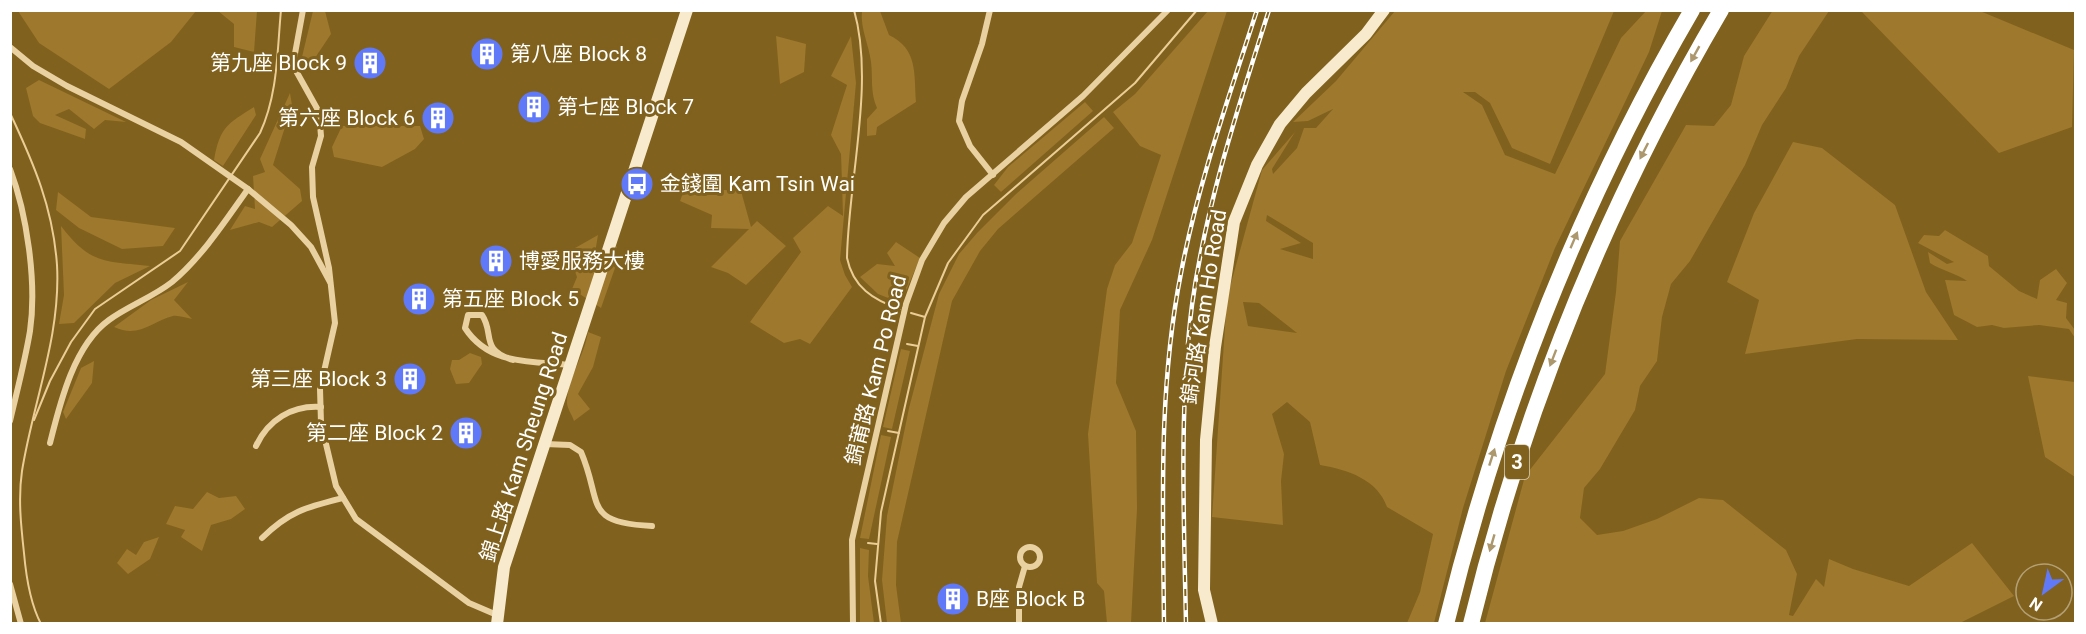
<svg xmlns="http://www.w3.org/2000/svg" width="2086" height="634" viewBox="0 0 2086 634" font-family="Roboto,'Noto Sans TC',sans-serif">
<rect width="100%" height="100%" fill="#80611d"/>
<g fill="#9d782d" fill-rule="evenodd">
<polygon points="1773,10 1829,11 1799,56 1786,88 1762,125 1745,165 1690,261 1671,284 1662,317 1657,361 1640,386 1635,410 1600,469 1584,488 1580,518 1597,535 1623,531 1657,519 1699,498 1723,500 1786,550 1797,574 1789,615 1793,616 1816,579 1824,587 1829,559 1853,569 1909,586 1972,543 2014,596 1960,623 1485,623 1525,476 1605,374 1616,292 1620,241 1686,125 1714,126 1731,105 1744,56"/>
<polygon points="18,11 196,11 171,42 109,89 39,43"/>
<polygon points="218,11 257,11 254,52 234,47 234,24"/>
<polygon points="313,11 325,11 331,34 307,70 301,61"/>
<path d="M862 11H880L889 35C918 49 914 73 916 102L877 127 876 135 867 136V119L877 108C870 92 873 79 871 62 869 45 860 28 862 11Z"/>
<polygon points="1208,11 1227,11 1152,240 1120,310 1116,383 1136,431 1137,509 1131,623 1107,623 1104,591 1097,583 1088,434 1107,289 1115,265 1132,243 1161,155 1140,146 1113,112 1135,94"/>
<path d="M1395 11H1614L1550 164 1512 148 1490 103 1475 92H1463L1482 105 1505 155 1555 174 1621 38 1646 11H1662L1649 52 1555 248 1506 371 1463 508 1434 623H1407L1420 592 1433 534 1387 507C1377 479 1348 470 1320 465L1310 422 1287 402 1272 414 1284 454 1281 481 1283 525 1212 517 1227 298 1262 170 1295 132 1272 169 1273 174 1297 148 1304 128H1316L1333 109 1308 121 1293 122 1336 81ZM1267 215 1313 243V259L1280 249 1301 243 1266 221ZM1243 302 1259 303 1297 333 1248 326Z"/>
<polygon points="1861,11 1980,11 2074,50 2072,127 1999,153"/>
<polygon points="776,36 806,44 804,72 780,84"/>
<polygon points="851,36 856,83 840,260 845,275 852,287 810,344 800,339 784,343 750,322 801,252 793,238 828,206 843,216 841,154 831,135 847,85 831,76"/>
<polygon points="39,80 126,122 105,120 94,129 69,109 55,115 86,129 85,139 40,123 33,116 26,88"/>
<polygon points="290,93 292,105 273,165 300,189 302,201 272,227 259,222 230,230 245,206 255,209 253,176 265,172 260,159"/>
<polygon points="1085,102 1093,111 1001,192 994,185 1008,167"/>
<path d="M254 107 256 115 223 166 214 160C220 127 227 124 254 107Z"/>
<polygon points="1104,117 1114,128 998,229 980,251 952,301 897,542 896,585 901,623 887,623 882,580 887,516 909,408 939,294 959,254 977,233 1015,195"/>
<polygon points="342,126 420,126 424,139 415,149 382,167 334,157 332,147"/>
<polygon points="1793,142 1822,148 1895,205 1926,292 1958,340 1857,339 1745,354 1759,300 1727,282 1754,213"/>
<polygon points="688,179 708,189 741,191 751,227 757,221 786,246 746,285 728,273 711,267 749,229 711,228 712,215 680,201"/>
<polygon points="58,192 91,217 175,228 163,246 122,249 79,228 56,210"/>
<path d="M61 226C91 265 105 261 150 266L115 283 74 323 59 324 64 295Z"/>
<path d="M1945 230 1988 256 1989 266 2019 291 2037 299 2040 280 2056 269 2067 283 2056 300 2067 303 2066 318 2075 330V338L2069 329 2039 325 2004 328 1992 325 1977 327 1954 315 1945 280 1967 281C1956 273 1942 271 1930 263L1928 252 1947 264 1954 262 1918 243 1924 235 1939 236Z"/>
<polygon points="598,235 592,271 605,274 617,245 615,268 601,308 572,289 577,277 568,252"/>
<polygon points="896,242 920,258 901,303 878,294 860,277 877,264 895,266 887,253"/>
<path d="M188 282 174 300 192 319C186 318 178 315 173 316 152 321 139 339 114 327L151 300Z"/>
<path d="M588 332 601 337 593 367 578 394 590 409 574 421C572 415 567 408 567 403 567 379 584 357 588 332Z"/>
<polygon points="901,349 910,351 892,429 883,427"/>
<polygon points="470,353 481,357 482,364 469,383 456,384 450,369 452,360 459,360"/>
<polygon points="94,361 92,383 66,419 63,412 81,368"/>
<polygon points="2028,376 2075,382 2075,477 2045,457"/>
<polygon points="881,435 891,437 869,539 860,538"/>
<polygon points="207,492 219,498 236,496 245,509 231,519 211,525 202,551 181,537 185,530 166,524 175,506 193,509"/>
<polygon points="159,537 150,559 128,574 117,563 127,549 136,555 144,542"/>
<polygon points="860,548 869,550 868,576 874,623 860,623"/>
</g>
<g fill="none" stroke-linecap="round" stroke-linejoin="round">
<g stroke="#ebcd95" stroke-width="2">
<path d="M854 10C875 83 848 182 847 258 853 287 873 300 900 309"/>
<path d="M10 113C34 164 53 208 57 265 61 336 33 402 22 471 18 498 21 526 24 553 26 576 30 603 41 624"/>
<polyline points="911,313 925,317"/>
<polyline points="907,344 918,346"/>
<path d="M34 420 50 381 71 342 95 309 180 251 260 133C278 94 277 52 281 10"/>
<polyline points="888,431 899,433"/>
<polyline points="868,543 877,544"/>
<polyline points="881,624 875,581 881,512 925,317 948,263 983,215 1135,83 1197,10"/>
</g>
<g stroke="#e9d1a1" stroke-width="6">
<polyline points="303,10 294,59 295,69 319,112 321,136 312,167 313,197 329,268 335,323 320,389 321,423 336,486 356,519 469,603 497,615"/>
<polyline points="990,10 982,44 962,101 959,121 970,146 993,175"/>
<polyline points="10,47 33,66 67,86 181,142 248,189 291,225 311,247 330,282"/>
<path d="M10 169C27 214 37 283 30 331 25 361 17 391 10 421"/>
<path d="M513 360C479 349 495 334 482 315H468L465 328C489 365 530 361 570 365"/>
<path d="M50 443C60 403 74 345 109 320 128 306 153 297 172 282 201 258 226 220 248 189"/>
<path d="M545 444 570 445 581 452C603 503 582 523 652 526"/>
<path d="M256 446C268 420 292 405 321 407"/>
<path d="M262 538C289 511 307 507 343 498"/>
<circle cx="1030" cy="557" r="10"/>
<polyline points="10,584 21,624"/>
<polyline points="853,624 852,540 906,304 922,260 944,223 966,197 1083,96 1168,10"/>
<polyline points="1019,624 1019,587 1025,566"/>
</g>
<g stroke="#f7eacd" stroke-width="12">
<polyline points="497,624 504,567 687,10"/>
<polyline points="1212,624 1204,590 1206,440 1215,347 1234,222 1257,165 1280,124 1306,93 1366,34 1384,10"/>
</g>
<g stroke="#fff" stroke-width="16">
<path d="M1446 624C1499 408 1580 202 1692 10"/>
<path d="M1471 624C1524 407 1608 202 1721 10"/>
</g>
<g stroke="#fff" stroke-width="4.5">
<g id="rail">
<path d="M1164 624C1163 507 1158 389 1181 273 1198 183 1229 97 1257 10"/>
<path d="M1186 624C1184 521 1179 407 1192 305 1206 204 1238 108 1269 10"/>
</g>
</g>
<use href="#rail" stroke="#80611d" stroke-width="2" stroke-dasharray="7" stroke-linecap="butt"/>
</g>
<defs><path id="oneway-solid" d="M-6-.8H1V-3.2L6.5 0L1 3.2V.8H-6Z" transform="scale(1.5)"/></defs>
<g fill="#ac986c">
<use href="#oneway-solid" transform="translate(1695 54) rotate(119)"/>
<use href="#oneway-solid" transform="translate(1644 151) rotate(117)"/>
<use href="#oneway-solid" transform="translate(1574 240) rotate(-67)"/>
<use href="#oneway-solid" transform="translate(1553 358) rotate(111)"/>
<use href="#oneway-solid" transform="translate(1492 457) rotate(-72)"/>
<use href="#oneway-solid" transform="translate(1492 543) rotate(106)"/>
</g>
<defs>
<g id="building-disc" transform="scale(1.725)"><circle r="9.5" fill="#6079f9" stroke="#80611d"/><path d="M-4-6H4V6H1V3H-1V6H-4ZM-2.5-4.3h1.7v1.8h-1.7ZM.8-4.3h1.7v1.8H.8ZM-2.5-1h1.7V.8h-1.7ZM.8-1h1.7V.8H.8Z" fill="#fff"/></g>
<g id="bus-disc" transform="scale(1.725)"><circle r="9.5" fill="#6079f9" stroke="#80611d"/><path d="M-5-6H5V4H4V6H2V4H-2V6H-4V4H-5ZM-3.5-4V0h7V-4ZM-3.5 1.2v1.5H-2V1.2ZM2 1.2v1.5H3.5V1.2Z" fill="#fff"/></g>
</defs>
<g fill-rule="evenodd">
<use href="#building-disc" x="487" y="54"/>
<use href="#building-disc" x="370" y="63"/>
<use href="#building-disc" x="534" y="107"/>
<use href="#building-disc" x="438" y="118"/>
<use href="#bus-disc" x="637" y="184"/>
<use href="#building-disc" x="496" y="261"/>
<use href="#building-disc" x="419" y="299"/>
<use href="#building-disc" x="410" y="379"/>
<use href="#building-disc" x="466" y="433"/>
<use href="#building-disc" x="953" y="599"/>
</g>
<g text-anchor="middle" stroke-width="6" stroke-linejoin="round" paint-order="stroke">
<rect fill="#80611d" stroke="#d9d0bb" stroke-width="1.5" x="1505" y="445" width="24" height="34" rx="4.5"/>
<g font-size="20" font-weight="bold" fill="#fff">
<text x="1517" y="469">3</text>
</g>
<g font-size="21" fill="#fff" stroke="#80611d" text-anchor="start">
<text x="510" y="61">第八座 Block 8</text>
<text x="347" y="70" text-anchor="end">第九座 Block 9</text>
<text x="557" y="114">第七座 Block 7</text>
<text x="415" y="125" text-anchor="end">第六座 Block 6</text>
<text x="660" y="191">金錢圍 Kam Tsin Wai</text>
<text x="519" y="268">博愛服務大樓</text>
<text x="442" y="306">第五座 Block 5</text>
<text x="387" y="386" text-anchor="end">第三座 Block 3</text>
<text x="443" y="440" text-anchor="end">第二座 Block 2</text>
<text x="976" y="606">B座 Block B</text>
</g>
<g font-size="21" fill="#fff" stroke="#80611d">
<text transform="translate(1204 307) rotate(-81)" y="7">錦河路 Kam Ho Road</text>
<text transform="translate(876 370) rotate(-76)" y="7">錦莆路 Kam Po Road</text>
<text transform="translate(524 447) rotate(-72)" y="7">錦上路 Kam Sheung Road</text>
</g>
</g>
<rect width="2086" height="634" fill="none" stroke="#ffffff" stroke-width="24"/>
<g transform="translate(2044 592) rotate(213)"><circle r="28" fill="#80611d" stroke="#b3a077" stroke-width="1.5"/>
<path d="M0-4.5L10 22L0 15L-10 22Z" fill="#6079f9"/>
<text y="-9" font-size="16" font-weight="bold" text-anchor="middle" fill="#ffffff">N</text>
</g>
</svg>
